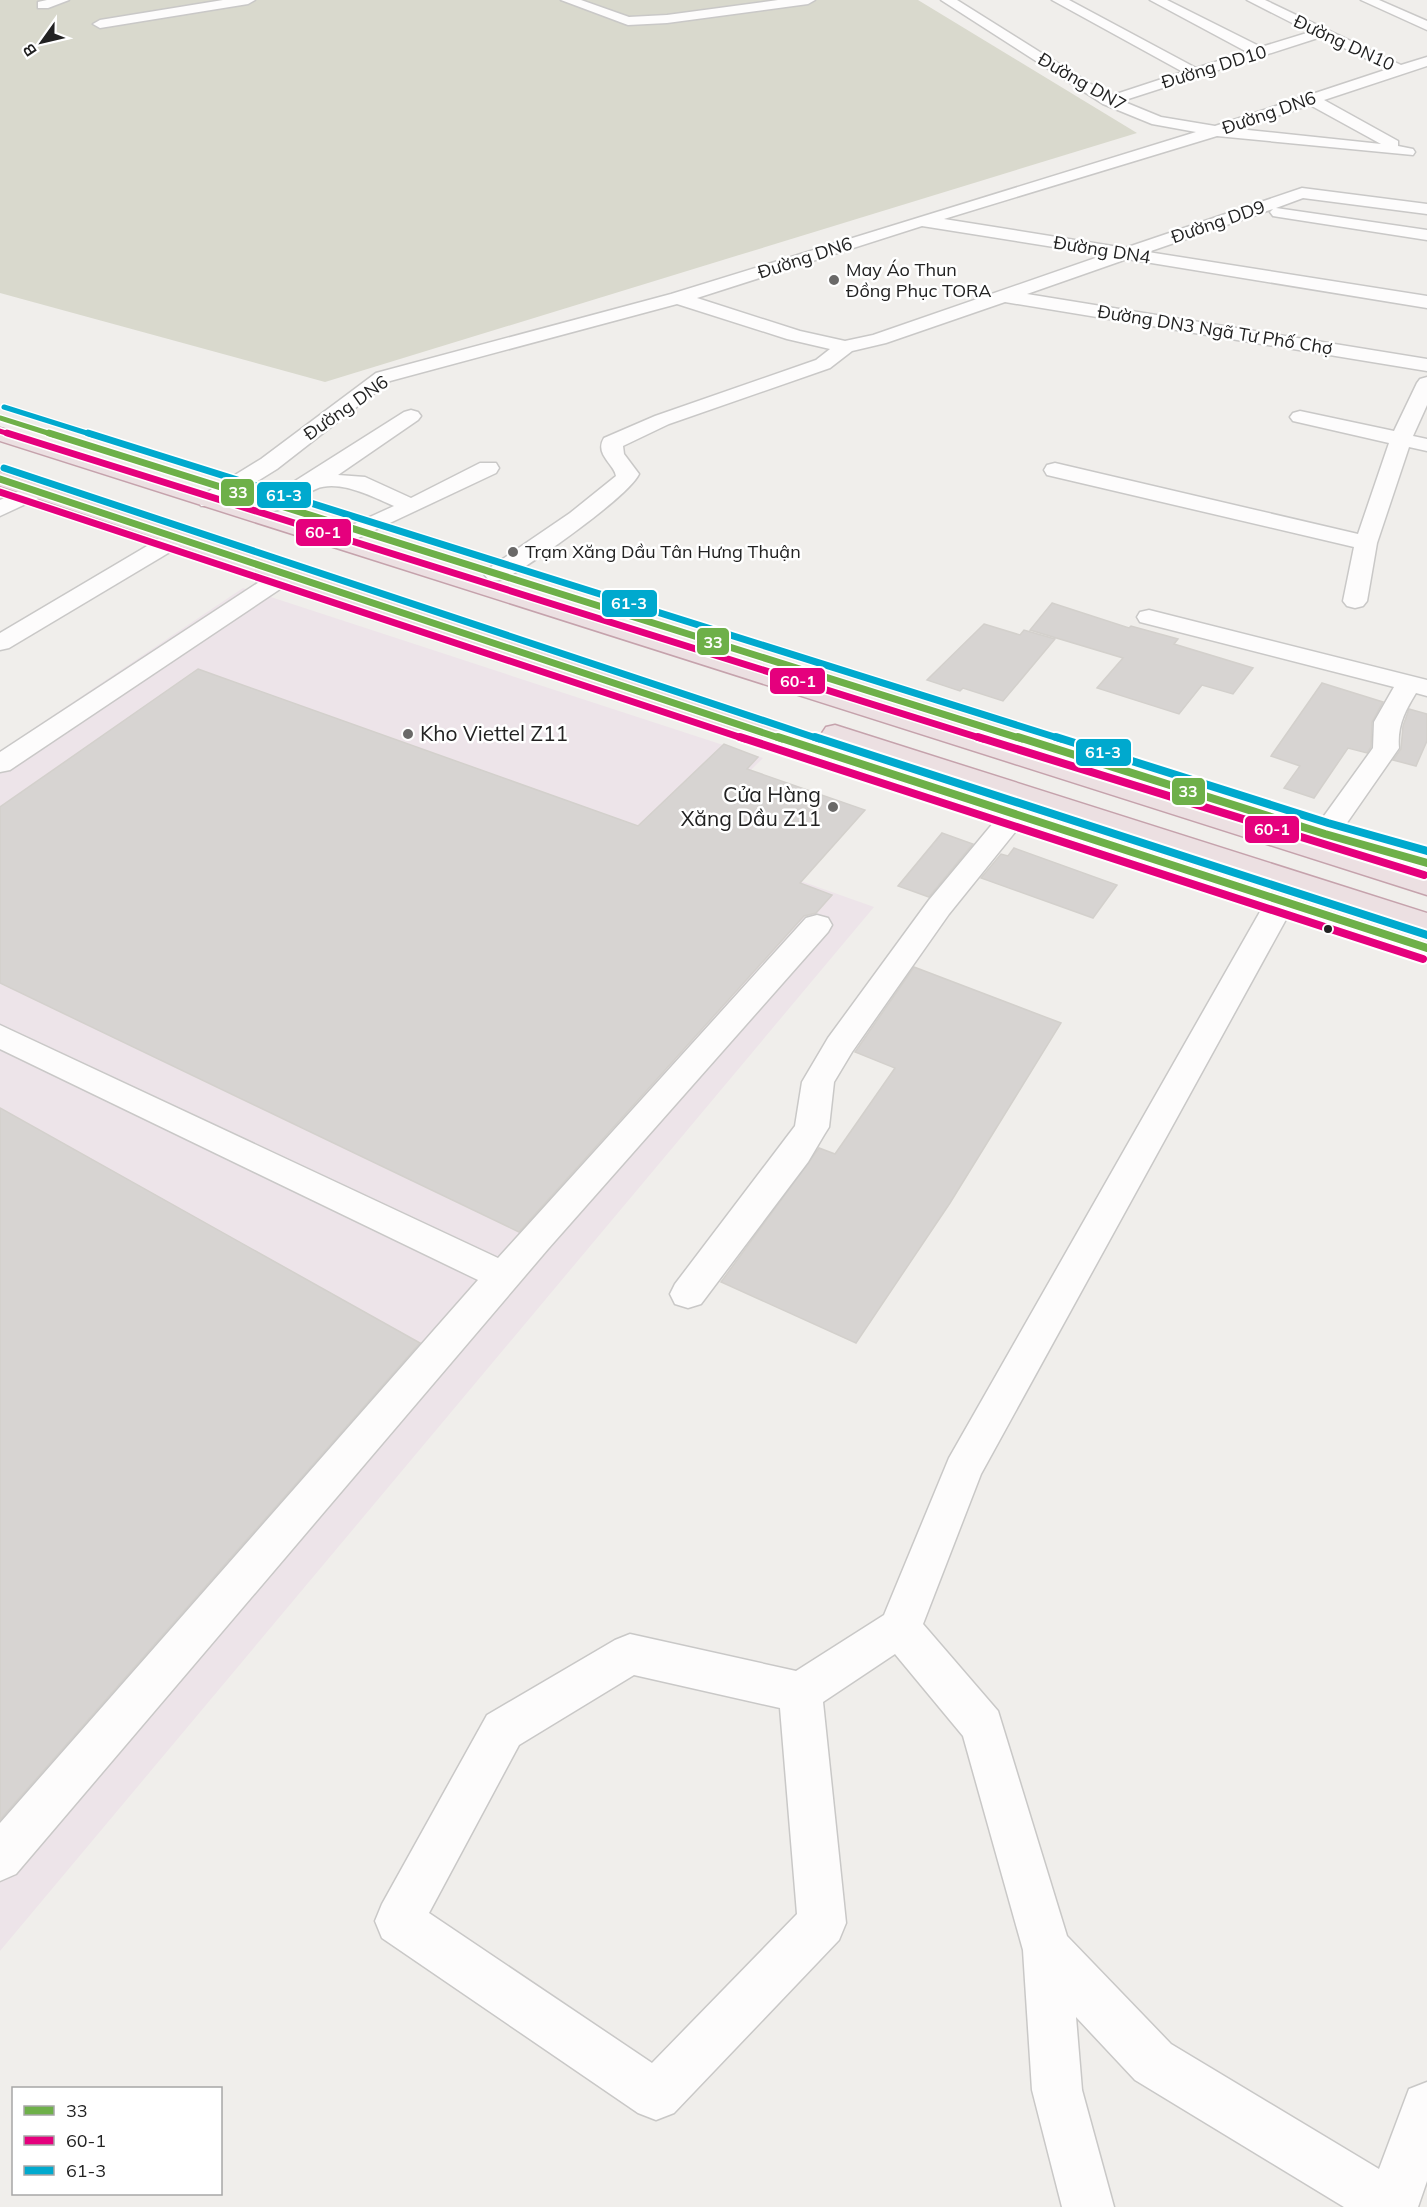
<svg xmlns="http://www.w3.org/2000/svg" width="1427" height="2207" viewBox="0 0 1427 2207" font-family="Mulish,sans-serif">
<rect width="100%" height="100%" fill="#f0eeeb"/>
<polygon fill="#ede4e9" points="243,588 763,758 682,839 874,907 0,1951 0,751"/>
<polygon fill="#d9d9cd" points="0,0 918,0 1137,133 325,382 0,293"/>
<g fill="#d7d4d2" stroke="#d3d0cc" stroke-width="1.5">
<polygon points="1052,603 1129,628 1131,626 1178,639 1174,644 1253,668 1233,694 1202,685 1179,714 1097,688 1123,658 1030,630"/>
<polygon points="984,624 1020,635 1024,630 1055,639 1003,701 963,688 960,691 927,680"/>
<polygon points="198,669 638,826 724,744 758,757 747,769 865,810 800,883 832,895 816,913 804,916 519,1232 0,983 0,807"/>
<polygon points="1322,683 1383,702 1372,722 1371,747 1367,753 1348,748 1314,798 1284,788 1300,766 1271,756"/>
<polygon points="1409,709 1427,714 1427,741 1416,766 1393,760 1401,749 1403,726"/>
<polygon points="942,833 973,844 929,897 898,886"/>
<polygon points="1014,848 1117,885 1093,918 981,878 1001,854 1008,856"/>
<polygon points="914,967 1061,1023 950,1203 856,1343 721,1282 819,1148 835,1154 895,1068 855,1052"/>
<polygon points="0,1108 420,1343 0,1820"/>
</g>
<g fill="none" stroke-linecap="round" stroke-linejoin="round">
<g stroke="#c9c8c7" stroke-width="3">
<g id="minor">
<polygon points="47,0 69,0 48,8 38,8 38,2"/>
<polygon points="223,0 255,0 248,4 100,28 93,24 100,20"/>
<polygon points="561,0 581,0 629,17 667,15 778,0 815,0 808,4 667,23 628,25"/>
<path d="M941 0H957L1110 96 1183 72 1052 0H1069L1196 68 1247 52 1150 0H1167L1261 47 1310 32 1247 0H1265L1401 65 1427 57V66L1324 100 1398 141V146L1413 149 1415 152 1413 155 1217 136 944 219 1125 248 1302 188 1427 204V214L1303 198 1276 208 1427 230V240L1279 217 1273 216 1270 212 1273 209 1148 252 1427 296V308L1127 259 1027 294 1427 359V371L1005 302 886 343 852 351 830 368 669 424 623 446 624 454 639 474C628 497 532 564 506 578 499 581 494 581 488 579L484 574 488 569 570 513 616 476C614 464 594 454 604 438L655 416 816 360 830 349 787 339 677 304 390 381 277 469 217 506H201L198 501 201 496 261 459 376 373 671 294 1196 132 1152 124 1103 104ZM1321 37 1388 69 1215 126 1161 117 1122 101ZM1310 105 1381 144 1238 129ZM922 226 1104 255 873 335 845 341 800 331 697 298Z"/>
<polygon points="1361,0 1379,0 1427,21 1427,30"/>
<polygon points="1427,377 1427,405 1413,436 1427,439 1427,451 1409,447 1377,543 1367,601 1363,606 1355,608 1347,606 1343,601 1354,547 1047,475 1044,470 1047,465 1055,463 1358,534 1389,443 1293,421 1290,417 1293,413 1300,411 1394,431 1417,383 1420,379"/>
<path d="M411 410 418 412 421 416 418 420 338 475 365 477 411 498 480 463H496L499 468 496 473 358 538 350 536 347 531 350 526 394 506C373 497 339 479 316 489 299 496 285 515 265 510L262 505 265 500 404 412Z"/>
<polygon points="35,484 43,486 46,491 43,496 0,516 0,500"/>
<polygon points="177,531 185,533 188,538 185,543 9,648 0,650 0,633 169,533"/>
<polygon points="287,567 295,569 299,574 295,579 10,770 0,772 0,752 279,569"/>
<path d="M1149 610 1427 680V696L1416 693C1405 711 1397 726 1399 748L1335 840 1325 843 1315 840 1311 834 1373 748 1374 722 1394 687 1140 622 1137 617 1140 612Z"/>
<polygon points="1014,808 1024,810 1028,816 949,914 852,1052 834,1082 829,1127 824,1135 808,1162 701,1304 688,1308 675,1304 670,1294 675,1284 795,1126 802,1082 828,1038 929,900 1004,810"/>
<path d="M1280 894 1290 896 1295 903 981 1474 923 1624 998 1711 1067 1936 1171 2044 1379 2169 1409 2089 1427 2082V2181L1418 2207H1344L1135 2080 1076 2017 1082 2090 1114 2207H1062L1032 2090 1023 1950 963 1736 895 1654 823 1702 846 1923 839 1940 674 2113 656 2120 638 2113 382 1938 375 1921 382 1904 487 1715 615 1640 630 1634 796 1671 884 1615 949 1458 1265 903 1270 896ZM634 1675 780 1708 797 1914 652 2063 429 1913 519 1745Z"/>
<polygon points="817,915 828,918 832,925 828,932 548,1249 16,1874 0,1881 0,1823 478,1280 0,1049 0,1025 498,1258 806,918"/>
</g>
</g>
<g stroke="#c5a2ac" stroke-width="3">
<g id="highway">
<polygon points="0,428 1427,876 1427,895 0,441"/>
<polygon points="0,472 1024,810 1427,938 1427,958 1004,822 0,486"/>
<polygon points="835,725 1427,913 1427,933 826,739 822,733 826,727"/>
</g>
</g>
<use href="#minor" fill="#fdfcfc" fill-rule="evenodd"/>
<use href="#highway" fill="#ece0e2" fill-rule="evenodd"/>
<g stroke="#fff" stroke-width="8">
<polyline id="bus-1-far2" points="0,418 54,435"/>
</g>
<g stroke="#fff" stroke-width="10">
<g id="bus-1-far1">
<polyline points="49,433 1022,739"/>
<polyline points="0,479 782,739"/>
</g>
</g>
<g stroke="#fff" stroke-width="12">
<g id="bus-1">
<polyline points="778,737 1427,948"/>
<polyline points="1018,737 1325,834 1427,863"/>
</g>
</g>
<g stroke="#fff" stroke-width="8">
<polyline id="bus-2-far2" points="0,431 12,435"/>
</g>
<g stroke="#fff" stroke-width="10">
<g id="bus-2-far1">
<polyline points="7,433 983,739"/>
<polyline points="0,492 745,739"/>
</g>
</g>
<g stroke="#fff" stroke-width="12">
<g id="bus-2">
<polyline points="740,737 1423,959"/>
<polyline points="978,737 1424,875"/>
</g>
</g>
<g stroke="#fff" stroke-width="8">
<polyline id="bus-3-far2" points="4,407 93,435"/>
</g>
<g stroke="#fff" stroke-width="10">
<g id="bus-3-far1">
<polyline points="88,433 1061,739"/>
<polyline points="4,468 819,739"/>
</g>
</g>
<g stroke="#fff" stroke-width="12">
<g id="bus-3">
<polyline points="815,737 1427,935"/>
<polyline points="1056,737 1328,823 1427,851"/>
</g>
</g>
<use href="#bus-1-far2" stroke="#6eb049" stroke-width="5"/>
<use href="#bus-1-far1" stroke="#6eb049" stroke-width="7"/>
<use href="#bus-1" stroke="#6eb049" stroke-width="8"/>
<use href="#bus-2-far2" stroke="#e5007d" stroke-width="5"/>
<use href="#bus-2-far1" stroke="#e5007d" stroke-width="7"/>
<use href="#bus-2" stroke="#e5007d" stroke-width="8"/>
<use href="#bus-3-far2" stroke="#00a9ce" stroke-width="5"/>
<use href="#bus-3-far1" stroke="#00a9ce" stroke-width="7"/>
<use href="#bus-3" stroke="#00a9ce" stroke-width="8"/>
</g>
<g fill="#6a6968" stroke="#fff" stroke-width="2">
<circle cx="834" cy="280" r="6"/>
<circle cx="513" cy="552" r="6"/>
<circle cx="408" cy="734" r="6"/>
<circle cx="833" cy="807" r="6"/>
</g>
<circle fill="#222" stroke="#fff" stroke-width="2" cx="1328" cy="929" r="5"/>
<g text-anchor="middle" stroke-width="5" stroke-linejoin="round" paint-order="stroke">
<g font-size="18" fill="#222" stroke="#fff">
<text transform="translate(1344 43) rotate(25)" y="6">Đường DN10</text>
<text transform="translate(1214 67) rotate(-17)" y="6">Đường DD10</text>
<text transform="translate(1082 82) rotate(30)" y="6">Đường DN7</text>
<text transform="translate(1269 113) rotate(-19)" y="6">Đường DN6</text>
<text transform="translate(1218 222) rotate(-19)" y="6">Đường DD9</text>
<text transform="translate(1102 250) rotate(9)" y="6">Đường DN4</text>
<text transform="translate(805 258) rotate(-18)" y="6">Đường DN6</text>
<text transform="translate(1215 330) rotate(9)" y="6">Đường DN3 Ngã Tư Phố Chợ</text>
<text transform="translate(346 408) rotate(-35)" y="6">Đường DN6</text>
</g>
<g font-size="18" fill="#222" stroke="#fff" text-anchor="start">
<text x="846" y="276">May Áo Thun<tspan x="846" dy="21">Đồng Phục TORA</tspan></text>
<text x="525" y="558">Trạm Xăng Dầu Tân Hưng Thuận</text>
</g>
<g font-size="21" fill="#222" stroke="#fff" text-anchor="start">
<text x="420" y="741">Kho Viettel Z11</text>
<text x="821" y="802" text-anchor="end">Cửa Hàng<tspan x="821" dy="24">Xăng Dầu Z11</tspan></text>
</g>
</g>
<g stroke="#fff" stroke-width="2">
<rect x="220" y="478" width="35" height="29" rx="6" fill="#6eb049"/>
<rect x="256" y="481" width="56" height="28" rx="6" fill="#00a9ce"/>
<rect x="295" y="518" width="57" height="29" rx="6" fill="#e5007d"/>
<rect x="601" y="589" width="57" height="29" rx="6" fill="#00a9ce"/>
<rect x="696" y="627" width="34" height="29" rx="6" fill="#6eb049"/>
<rect x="769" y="667" width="57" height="28" rx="6" fill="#e5007d"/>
<rect x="1075" y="738" width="57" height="29" rx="6" fill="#00a9ce"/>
<rect x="1171" y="777" width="35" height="29" rx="6" fill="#6eb049"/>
<rect x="1244" y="815" width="56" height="29" rx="6" fill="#e5007d"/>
</g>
<g font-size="16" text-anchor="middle" font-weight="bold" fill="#fff">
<text x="238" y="498">33</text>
<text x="284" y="501">61-3</text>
<text x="323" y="538">60-1</text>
<text x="629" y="609">61-3</text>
<text x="713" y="648">33</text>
<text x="798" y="687">60-1</text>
<text x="1103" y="758">61-3</text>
<text x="1188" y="797">33</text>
<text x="1272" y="835">60-1</text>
</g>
<rect x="12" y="2087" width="210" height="108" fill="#ffffff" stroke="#a7a7a7" stroke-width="1.5"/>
<rect x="24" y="2106" width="30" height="9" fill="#6eb049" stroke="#a7a7a7" stroke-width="1.5"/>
<text x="66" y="2117" font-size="18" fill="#222222">33</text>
<rect x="24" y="2136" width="30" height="9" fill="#e5007d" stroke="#a7a7a7" stroke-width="1.5"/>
<text x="66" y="2147" font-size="18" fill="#222222">60-1</text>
<rect x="24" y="2166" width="30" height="9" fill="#00a9ce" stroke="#a7a7a7" stroke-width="1.5"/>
<text x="66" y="2177" font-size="18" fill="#222222">61-3</text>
<g transform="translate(42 42) rotate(236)" stroke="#ffffff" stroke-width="4.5" paint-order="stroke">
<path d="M0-4.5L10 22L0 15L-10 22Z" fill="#222222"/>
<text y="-9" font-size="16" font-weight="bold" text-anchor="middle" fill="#222222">B</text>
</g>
</svg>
